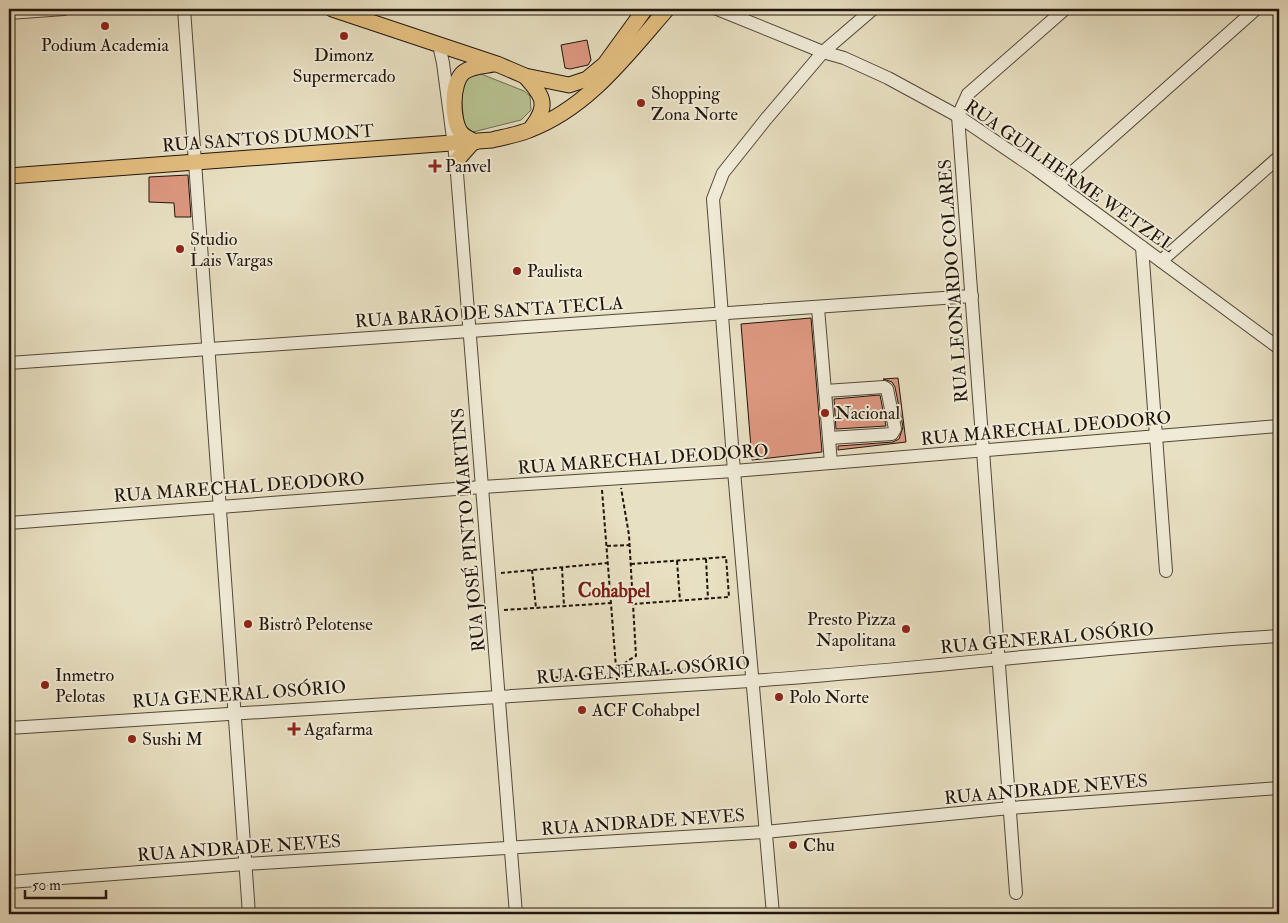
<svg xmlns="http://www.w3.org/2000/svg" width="1288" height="923" viewBox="0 0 1288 923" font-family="'IM FELL Double Pica',serif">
<rect width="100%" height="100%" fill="#e8e0c2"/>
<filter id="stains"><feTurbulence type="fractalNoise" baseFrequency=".004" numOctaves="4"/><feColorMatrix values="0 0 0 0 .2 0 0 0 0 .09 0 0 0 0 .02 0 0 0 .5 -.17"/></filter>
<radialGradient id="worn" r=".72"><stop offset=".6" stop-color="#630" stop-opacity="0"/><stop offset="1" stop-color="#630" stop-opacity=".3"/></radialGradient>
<polygon fill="#b8c292" stroke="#6c6c50" points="476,72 524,91 530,96 531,110 521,120 473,132 464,125 460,82"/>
<g fill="#de9881" stroke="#20150d">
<polygon points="587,40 591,60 588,65 570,69 565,68 561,45"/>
<polygon points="188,175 191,217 175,217 174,203 149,202 149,177"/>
<polygon points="811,318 822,452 752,460 741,324"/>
<polygon points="898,378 906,442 838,450 838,446 893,442 899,439 903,427 895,387 892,382 883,379"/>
<polygon points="880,395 886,426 836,429 834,399"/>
</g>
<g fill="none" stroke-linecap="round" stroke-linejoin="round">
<g stroke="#52483a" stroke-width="14">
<g id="minor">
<polyline points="184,9 249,914"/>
<polyline points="717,9 823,52 844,58 888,78 958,116 1036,169 1279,348"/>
<polyline points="9,13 64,9"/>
<polyline points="439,45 443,63 456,161 516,914"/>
<polyline points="1058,185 1256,9"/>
<polyline points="1142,247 1166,571"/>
<polyline points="1161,261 1279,157"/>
<polyline points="818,308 831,463"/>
<polyline points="9,363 972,296"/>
<polyline points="825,391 884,387 887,389 895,429 892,434 829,438"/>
<polyline points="9,523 482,487 734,471 1279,426"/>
<path d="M9 728C256 710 503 699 750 681 927 669 1102 646 1279 636"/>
<polyline points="9,882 245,864 765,832 1010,808 1279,788"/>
<polyline points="1016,893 958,116 968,94 1065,9"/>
<polyline points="773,914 734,471 713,199 723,173 766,119 823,52 873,9"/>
</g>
</g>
<g stroke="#20150d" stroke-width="17">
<g id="major">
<polyline points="332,9 497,64 525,76 569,85 587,79 605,64 645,9"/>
<path d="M525 76C542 95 550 104 532 127"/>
<path d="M475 142C471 140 465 137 462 134 451 122 451 82 464 72 472 66 484 66 494 64"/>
<polyline points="456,161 472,143"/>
<path d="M9 176 492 140C504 137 517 135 529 130 588 108 627 55 667 9"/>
</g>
</g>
<g stroke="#20150d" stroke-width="2" stroke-dasharray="4 2.5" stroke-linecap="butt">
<polyline points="602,490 617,680"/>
<polyline points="607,546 630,545"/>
<polyline points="706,559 708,599"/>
<polyline points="677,561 680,601"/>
<polyline points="631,564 726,557 729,597 633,604"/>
<polyline points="562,567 564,606"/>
<polyline points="532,570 536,608"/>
<polyline points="501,573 608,563"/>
<polyline points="504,610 611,603"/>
<polyline points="616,674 627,661 636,656 629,535 621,488"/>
<polyline points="549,678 706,668"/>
</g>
<use href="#minor" stroke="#f0ebd7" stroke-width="12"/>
<use href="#major" stroke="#e4c081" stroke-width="15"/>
</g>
<g fill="#8f2418" stroke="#f0ebd7" stroke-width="2">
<circle cx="105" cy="26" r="5"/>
<circle cx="344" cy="36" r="5"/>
<circle cx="641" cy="103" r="5"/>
<path d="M432.5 158.5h5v5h5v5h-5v5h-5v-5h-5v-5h5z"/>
<circle cx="180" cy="249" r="5"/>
<circle cx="517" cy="271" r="5"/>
<circle cx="825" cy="413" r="5"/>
<circle cx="248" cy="624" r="5"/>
<circle cx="906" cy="629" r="5"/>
<circle cx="45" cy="685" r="5"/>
<circle cx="779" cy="697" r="5"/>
<circle cx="582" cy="710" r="5"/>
<path d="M291.5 721.5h5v5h5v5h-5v5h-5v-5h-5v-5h5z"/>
<circle cx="132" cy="739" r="5"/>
<circle cx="793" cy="845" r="5"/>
</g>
<g text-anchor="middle" stroke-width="4" stroke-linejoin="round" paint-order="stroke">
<g font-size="18" fill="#20150d" stroke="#f0ebd7" text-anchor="start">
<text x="105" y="51" text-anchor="middle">Podium Academia</text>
<text x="344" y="61" text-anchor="middle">Dimonz<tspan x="344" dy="21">Supermercado</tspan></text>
<text x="651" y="99">Shopping<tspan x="651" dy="21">Zona Norte</tspan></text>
<text x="445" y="172">Panvel</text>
<text x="190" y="245">Studio<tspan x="190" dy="21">Lais Vargas</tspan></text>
<text x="527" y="277">Paulista</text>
<text x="835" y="419">Nacional</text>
<text x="896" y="625" text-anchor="end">Presto Pizza<tspan x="896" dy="21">Napolitana</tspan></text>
<text x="258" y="630">Bistrô Pelotense</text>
<text x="55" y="681">Inmetro<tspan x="55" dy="21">Pelotas</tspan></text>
<text x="789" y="703">Polo Norte</text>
<text x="592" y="716">ACF Cohabpel</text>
<text x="304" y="735">Agafarma</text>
<text x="142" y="745">Sushi M</text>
<text x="803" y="851">Chu</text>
</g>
<g font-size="18" fill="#20150d" stroke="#f0ebd7">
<text transform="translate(268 138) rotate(-4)" y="6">RUA SANTOS DUMONT</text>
<text transform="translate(1070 176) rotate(35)" y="6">RUA GUILHERME WETZEL</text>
<text transform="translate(953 281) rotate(-94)" y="6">RUA LEONARDO COLARES</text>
<text transform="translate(489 312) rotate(-4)" y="6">RUA BARÃO DE SANTA TECLA</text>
<text transform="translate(1046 428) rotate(-5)" y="6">RUA MARECHAL DEODORO</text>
<text transform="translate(643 459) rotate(-4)" y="6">RUA MARECHAL DEODORO</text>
<text transform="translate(239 487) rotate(-4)" y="6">RUA MARECHAL DEODORO</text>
<text transform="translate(468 530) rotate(-95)" y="6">RUA JOSÉ PINTO MARTINS</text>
<text transform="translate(1047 638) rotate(-5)" y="6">RUA GENERAL OSÓRIO</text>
<text transform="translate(643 670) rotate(-4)" y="6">RUA GENERAL OSÓRIO</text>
<text transform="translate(239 694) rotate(-4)" y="6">RUA GENERAL OSÓRIO</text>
<text transform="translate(1046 789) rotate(-5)" y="6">RUA ANDRADE NEVES</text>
<text transform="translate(643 822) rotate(-4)" y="6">RUA ANDRADE NEVES</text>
<text transform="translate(239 848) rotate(-4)" y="6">RUA ANDRADE NEVES</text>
</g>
<g font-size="19" font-weight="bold" fill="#7a1f14" stroke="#f0ebd7">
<text x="614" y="597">Cohabpel</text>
</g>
</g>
<rect width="1288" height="923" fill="none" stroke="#e8e0c2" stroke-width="30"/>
<rect x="10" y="10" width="1268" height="903" fill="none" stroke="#20150d" stroke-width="2.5"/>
<rect x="15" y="15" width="1258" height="893" fill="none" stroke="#20150d"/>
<path d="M25 890v8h81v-8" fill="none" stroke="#20150d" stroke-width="2.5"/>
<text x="32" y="890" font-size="15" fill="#20150d" stroke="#f0ebd7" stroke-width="4" paint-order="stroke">50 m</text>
<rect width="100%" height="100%" filter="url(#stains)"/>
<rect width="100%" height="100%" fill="url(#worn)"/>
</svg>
